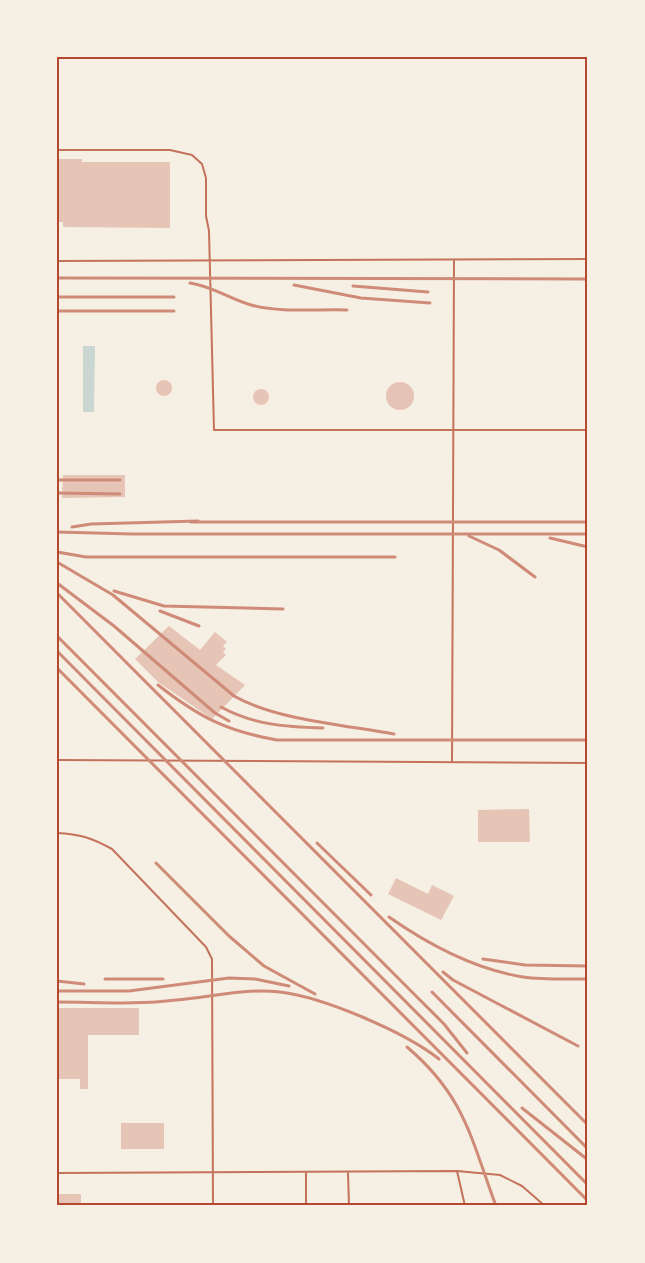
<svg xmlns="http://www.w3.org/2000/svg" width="645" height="1263" viewBox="0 0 645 1263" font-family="Figtree,sans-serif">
<rect width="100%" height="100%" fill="#f6efe4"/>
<polygon fill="#c9d6d2" points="83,346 95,346 94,412 83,412"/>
<g fill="#e6c5b7">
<polygon points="57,159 82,159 82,162 170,162 170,228 63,227 63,222 57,222"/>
<circle cx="164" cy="388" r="8"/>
<circle cx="400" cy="396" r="14"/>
<circle cx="261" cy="397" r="8"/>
<polygon points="63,475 125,475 125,497 62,498"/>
<polygon points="169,626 200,650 215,632 227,642 223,646 226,649 223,652 226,655 216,665 245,685 212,719 158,682 135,659"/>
<polygon points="529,809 530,842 478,842 478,810"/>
<polygon points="396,878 428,894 432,885 454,896 441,920 388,894"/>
<polygon points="57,1008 139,1008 139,1035 88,1035 88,1089 80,1089 80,1079 57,1079"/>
<rect x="121" y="1123" width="43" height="26"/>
<rect x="57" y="1194" width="24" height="12"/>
</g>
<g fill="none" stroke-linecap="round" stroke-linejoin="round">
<g stroke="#c5725c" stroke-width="2">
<polyline points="57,150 170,150 192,155 202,164 206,178 206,216 209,231 214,430 588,430"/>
<polyline points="57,261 588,259"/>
<polyline points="57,760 588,763"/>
<polyline points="452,762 454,261"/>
<path d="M57 833C80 834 92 838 112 849L206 947 212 959 213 1206"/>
<polyline points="457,1171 465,1206"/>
<polyline points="57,1173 457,1171 500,1175 522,1186 545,1206"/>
<polyline points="348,1173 349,1206"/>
<polyline points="306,1206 306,1173"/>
</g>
<g stroke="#cf8b77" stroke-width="3">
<polyline points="57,278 588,279"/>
<path d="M190 283C212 286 230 299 251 305 281 313 316 309 347 310"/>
<polyline points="294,285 361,298 430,303"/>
<polyline points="353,286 428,292"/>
<polyline points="57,297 174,297"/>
<polyline points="57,311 174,311"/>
<polyline points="57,480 120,480"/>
<polyline points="57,493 120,494"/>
<polyline points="191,522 588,522"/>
<polyline points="72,527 91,524 198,521"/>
<polyline points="57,532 132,534 588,534"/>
<polyline points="469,536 499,550 535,577"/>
<polyline points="550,538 588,547"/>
<polyline points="57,552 86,557 395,557"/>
<path d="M57 562 113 595 234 696C276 720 345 725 394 734"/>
<polyline points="57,583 114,626 215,713 229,721"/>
<polyline points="114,591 164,606 283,609"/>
<polyline points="57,593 588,1125"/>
<polyline points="160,611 199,626"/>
<polyline points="57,636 414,994 444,1024 467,1053"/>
<polyline points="57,651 588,1185"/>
<polyline points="57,668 588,1201"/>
<path d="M158 685C199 717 226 731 277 740H588"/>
<path d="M221 707C254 725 286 727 323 728"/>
<polyline points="317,843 371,895"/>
<polyline points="156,863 229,936 264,966 315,994"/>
<path d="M389 917C429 945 474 969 523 977 544 980 567 979 588 979"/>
<polyline points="483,959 525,965 588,966"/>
<polyline points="443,972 453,980 578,1046"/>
<polyline points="105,979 163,979"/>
<polyline points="57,981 84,984"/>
<polyline points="57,991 129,991 229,978 255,979 289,986"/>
<polyline points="432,992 588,1149"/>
<path d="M57 1002C96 1002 137 1005 176 1000 211 997 245 988 280 992 323 997 405 1032 439 1059"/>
<path d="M407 1047C465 1096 471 1139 496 1206"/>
<polyline points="522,1108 588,1160"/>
</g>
</g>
<rect width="645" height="1263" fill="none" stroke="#f6efe4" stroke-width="117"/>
<rect x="58" y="58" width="528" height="1146" fill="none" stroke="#b5482f" stroke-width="2"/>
</svg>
